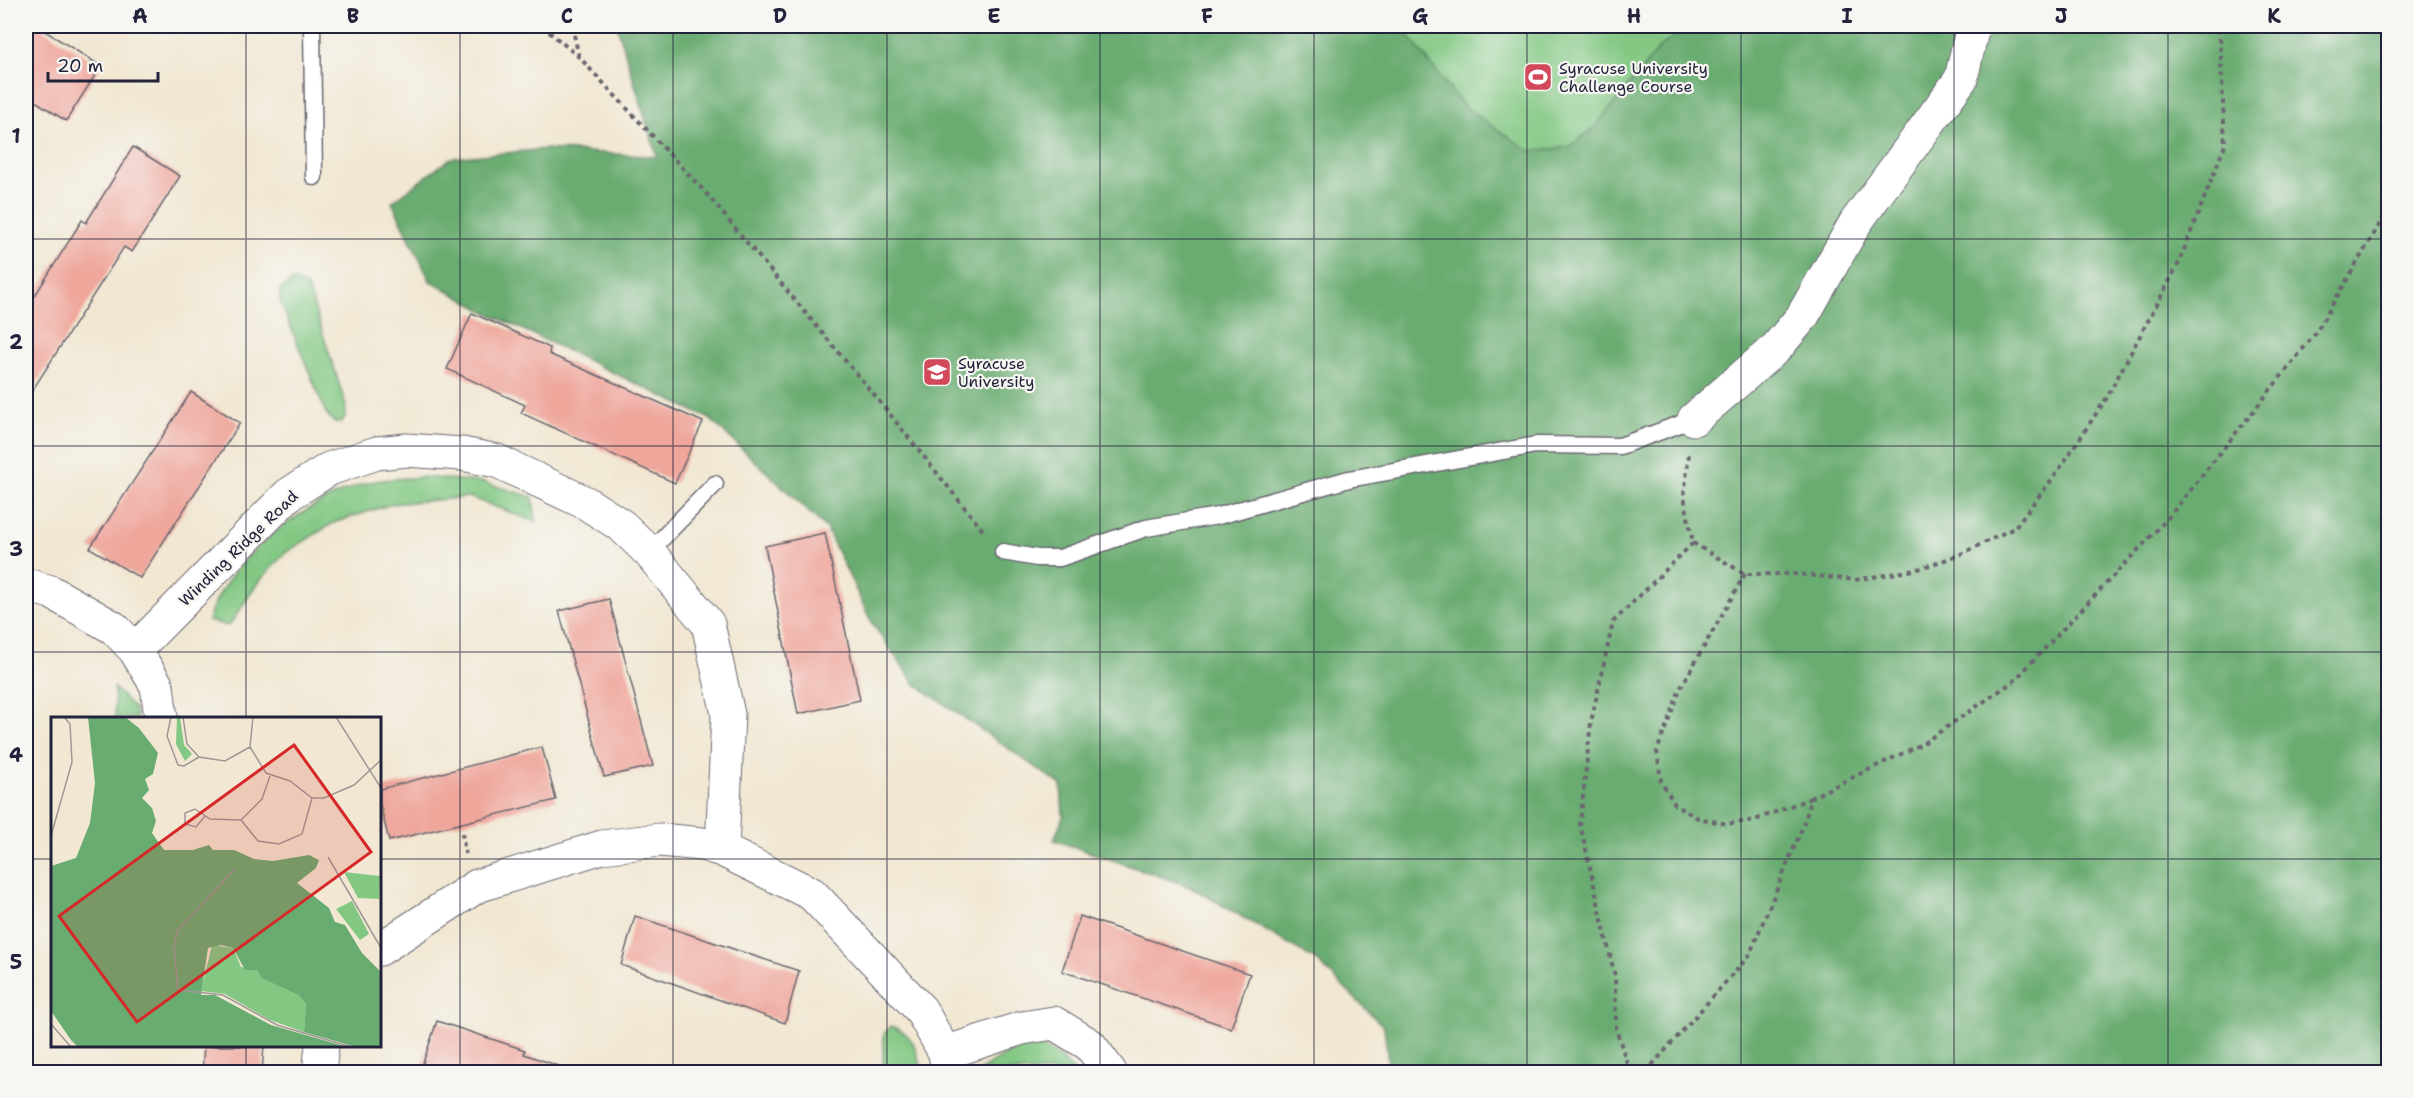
<svg xmlns="http://www.w3.org/2000/svg" width="2414" height="1098" viewBox="0 0 2414 1098" font-family="'Shantell Sans',sans-serif">
<rect width="100%" height="100%" fill="#f6f6f2"/>
<filter id="ink" filterUnits="userSpaceOnUse"><feTurbulence type="fractalNoise" baseFrequency=".0167" numOctaves="2"/><feDisplacementMap in="SourceGraphic" scale="12" xChannelSelector="R" yChannelSelector="G"/><feConvolveMatrix kernelMatrix="1 2 1 2 8 2 1 2 1" color-interpolation-filters="sRGB"/></filter>
<filter id="wash" filterUnits="userSpaceOnUse"><feTurbulence type="fractalNoise" baseFrequency=".008" numOctaves="4" result="noise"/><feDisplacementMap in="SourceGraphic" scale="24" xChannelSelector="R" yChannelSelector="G"/><feGaussianBlur stdDeviation="1.35" result="paint"/><feColorMatrix in="noise" values="0 0 0 0 0 0 0 0 0 0 0 0 0 0 0 0 0 1.4 0 .05"/><feComposite in="paint" operator="in"/></filter>
<g filter="url(#wash)">
<rect width="100%" height="100%" fill="#f1e7d2"/>
<g fill="#82c883" stroke="#52755f" stroke-width="1.5">
<polygon points="1401,26 1688,26 1659,48 1595,127 1569,147 1529,151 1464,107"/>
<polygon points="293,280 306,286 311,297 346,405 345,417 341,423 334,422 326,413 280,301 280,290"/>
<path d="M423 477 482 482 533 497 536 522 469 497 392 504 333 523 285 553 257 584 229 626 208 621C226 559 307 500 367 483 384 478 405 479 423 477Z"/>
<polygon points="114,688 134,708 137,718 115,718"/>
<path d="M891 1026C915 1034 916 1050 923 1072H883L884 1034Z"/>
<polygon points="1032,1044 1053,1052 1075,1072 977,1072 1012,1051"/>
</g>
<polygon fill="#69ac71" stroke="#466756" stroke-width="1.5" points="617,26 1401,26 1464,107 1530,151 1569,147 1595,127 1659,48 1688,26 2388,26 2388,1072 1389,1072 1384,1027 1316,960 1191,887 1054,840 1063,817 1061,785 915,684 872,623 826,528 710,419 486,312 430,281 392,202 451,158 546,149 657,157"/>
<g id="blocks">
<g fill="#efa69b">
<polygon points="26,26 37,26 101,66 66,121 26,95"/>
<polygon points="133,147 180,176 132,252 124,247 32,391 26,386 26,310 82,220 86,223"/>
<polygon points="472,313 550,348 549,354 703,422 675,483 521,413 525,405 447,369"/>
<polygon points="191,392 240,423 140,578 90,548"/>
<polygon points="825,533 860,700 798,714 765,546"/>
<polygon points="609,599 653,766 604,777 559,611"/>
<polygon points="542,747 556,800 389,841 380,804 380,789"/>
<polygon points="635,916 799,971 785,1023 621,965"/>
<polygon points="1080,916 1250,974 1231,1028 1062,971"/>
<polygon points="437,1021 525,1050 524,1054 576,1072 420,1072"/>
<polygon points="204,1046 264,1046 262,1072 202,1072"/>
</g>
</g>
</g>
<g filter="url(#ink)">
<use href="#blocks" fill-opacity="0" stroke="#6a6770" stroke-width="1.5"/>
<g fill="none" stroke-linecap="round" stroke-linejoin="round">
<g stroke="#6a6770" stroke-width="19">
<g id="service">
<polyline points="312,26 314,177"/>
<polyline points="649,552 715,484"/>
<polyline points="1003,552 1037,558 1060,558 1146,528 1218,516 1349,479 1536,445 1620,446 1694,419"/>
</g>
</g>
<g stroke="#6a6770" stroke-width="35">
<g id="minor">
<polyline points="1694,419 1776,348 1802,317 1856,222 1961,79 1973,26"/>
<polyline points="26,585 51,592 114,628 135,650 157,686 161,718"/>
<polyline points="135,650 288,495 329,469 377,453 406,450 462,454 497,461 586,503 622,526 649,552 708,624 728,714 722,850 812,894 921,1010 945,1053 948,1072"/>
<polyline points="380,949 477,886 602,847 660,840 702,844 722,850"/>
<polyline points="945,1053 1022,1028 1054,1023 1090,1045 1110,1072"/>
<polyline points="319,1072 322,1046"/>
</g>
</g>
<g stroke="#6a6770" stroke-width="4" stroke-dasharray="4.5 4.5" stroke-linecap="butt">
<polyline points="542,26 579,57 705,192 889,413 985,533"/>
<polyline points="572,26 579,57"/>
<polyline points="1693,543 1745,574 1796,574 1855,580 1915,570 1959,555 2014,528 2054,477 2106,399 2178,265 2225,145 2220,37 2215,26"/>
<polyline points="1745,574 1680,689 1657,751 1661,781 1675,805 1698,818 1727,824 1755,820 1811,798"/>
<polyline points="462,833 465,854"/>
<polyline points="1630,1072 1616,1029 1615,977 1580,824 1591,722 1613,622 1693,543 1684,496 1689,453"/>
<polyline points="1646,1072 1749,956 1803,826 1812,797 1922,744 2014,681 2168,518 2315,334 2388,210"/>
</g>
<use href="#service" stroke="#fff" stroke-width="16"/>
<use href="#minor" stroke="#fff" stroke-width="33"/>
</g>
</g>
<path fill="none" stroke="#22223b" stroke-width="1.5" stroke-opacity="0.55" d="M246 26V718M460 26V1072M673 26V1072M887 26V1072M1100 26V1072M1314 26V1072M1527 26V1072M1741 26V1072M1954 26V1072M2168 26V1072M26 239H2388M26 446H2388M26 652H2388M26 859H52M380 859H2388M246 1046V1072"/>
<defs>
<g id="stadium-square" transform="scale(1.5)"><rect x="-9" y="-9" width="18" height="18" rx="4" fill="#d1495b" stroke="#f6f6f2"/><path d="M0-5a6.5 5 0 1 0 0 10a6.5 5 0 1 0 0-10ZM-3.5-1.8h7v3.6h-7Z" fill="#fff"/></g>
<g id="university-square" transform="scale(1.5)"><rect x="-9" y="-9" width="18" height="18" rx="4" fill="#d1495b" stroke="#f6f6f2"/><path d="M0-5L7-2L0 1L-7-2ZM-4 1L0 2.5L4 1V4Q0 6-4 4Z" fill="#fff"/></g>
</defs>
<g fill-rule="evenodd">
<use href="#stadium-square" x="1538" y="77"/>
<use href="#university-square" x="937" y="372"/>
</g>
<g text-anchor="middle" stroke-width="4.5" stroke-linejoin="round" paint-order="stroke">
<g font-size="16" fill="#22223b" stroke="#f6f6f2" text-anchor="start">
<text x="1559" y="74">Syracuse University<tspan x="1559" dy="18">Challenge Course</tspan></text>
<text x="958" y="369">Syracuse<tspan x="958" dy="18">University</tspan></text>
</g>
<g font-size="16" fill="#22223b" stroke="#f6f6f2">
<text transform="translate(238 548) rotate(-44)" y="6">Winding Ridge Road</text>
</g>
</g>
<g transform="translate(51 717)">
<rect width="330" height="330" fill="#f1e7d2"/>
<path d="M126 0H129L133 28 141 37 134 44 125 27ZM293 155 329 159 328 182 307 181ZM301 184 318 217 309 223 285 192ZM161 228 182 231 190 250 206 253 210 261 248 277 255 287 253 315 219 303 174 277 150 274Z" fill="#82c883"/>
<path d="M37 0H74L88 11 107 36 102 57 94 62 98 73 91 81 101 91 105 104 101 116 113 133H142L158 128 162 133H183L203 142 222 144 258 138 268 143 265 151 246 166 278 191 284 205 294 208 311 236 329 254 330 329 305 330 253 315 255 287 248 278 210 261 206 253H194L182 231 170 228 157 231 150 278H164L220 308 296 330H27L20 323 0 294V149L25 141 39 106 44 66Z" fill="#69ac71"/>
<path fill="none" stroke="#9e9896" stroke-width="1.5" d="M120 0 116 19 127 48 133 49 148 40M132 0 136 27 148 40 174 44 199 30M202 0 199 30 215 56 239 64 261 81H273L303 68 330 43M285 0 330 71M154 99 145 110 134 107V96L144 92 159 102 190 103 207 124 228 127 251 117 261 81M190 103 211 82 219 59M0 119 21 45 19 7 13 0M277 140 330 231M184 152 126 214 123 231 127 273 172 278 226 308 300 330M330 184V208M0 307 20 330"/>
<path fill="#d62828" fill-opacity="0.15" stroke="#d62828" stroke-width="3" d="M243 28 320 135 86 305 8 199Z"/>
<rect width="330" height="330" fill="none" stroke="#22223b" stroke-width="3"/>
</g>
<rect width="2414" height="1098" fill="none" stroke="#f6f6f2" stroke-width="66"/>
<path d="M48 72v9h110v-9" fill="none" stroke="#22223b" stroke-width="3"/>
<text x="57" y="72" font-size="18" fill="#22223b" stroke="#f6f6f2" stroke-width="4.5" paint-order="stroke">20 m</text>
<rect x="33" y="33" width="2348" height="1032" fill="none" stroke="#22223b" stroke-width="2"/>
<g font-size="20" text-anchor="middle" font-weight="bold" fill="#22223b">
<text x="140" y="23">A</text>
<text x="353" y="23">B</text>
<text x="567" y="23">C</text>
<text x="780" y="23">D</text>
<text x="994" y="23">E</text>
<text x="1207" y="23">F</text>
<text x="1420" y="23">G</text>
<text x="1634" y="23">H</text>
<text x="1847" y="23">I</text>
<text x="2061" y="23">J</text>
<text x="2274" y="23">K</text>
<text x="16" y="143">1</text>
<text x="16" y="349">2</text>
<text x="16" y="556">3</text>
<text x="16" y="762">4</text>
<text x="16" y="969">5</text>
</g>
</svg>
